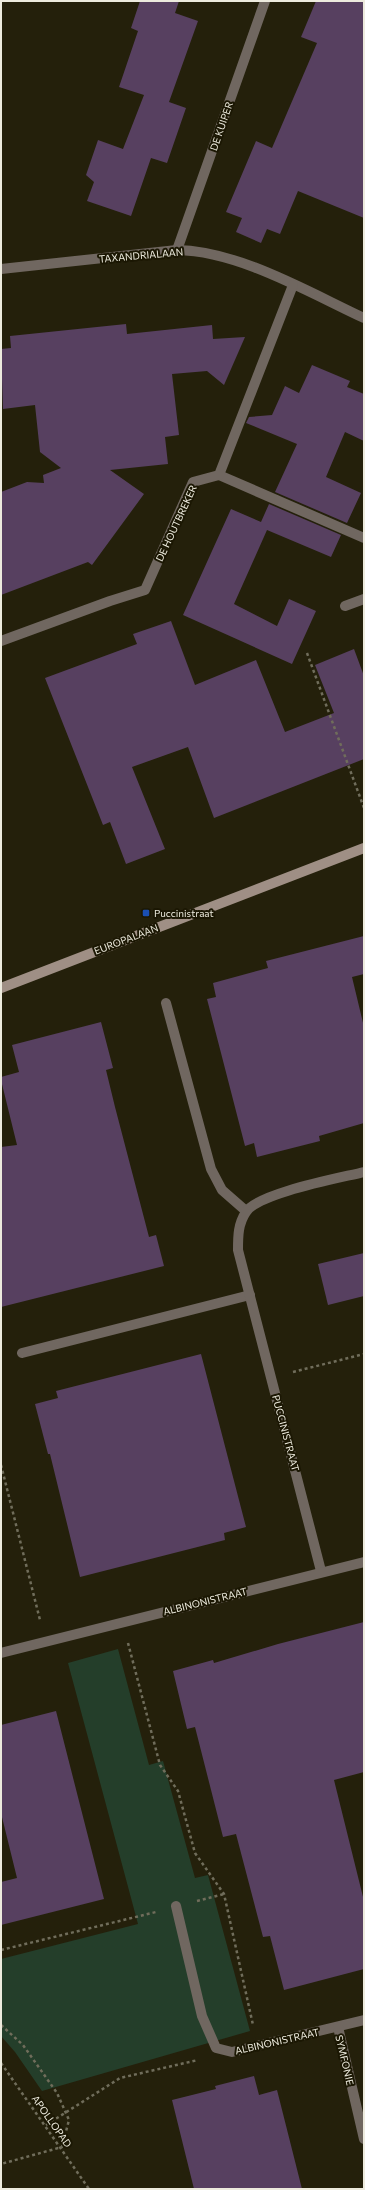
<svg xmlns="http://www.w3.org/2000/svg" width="365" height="2190" viewBox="0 0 365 2190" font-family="Commissioner,sans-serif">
<rect width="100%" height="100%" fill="#24200b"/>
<polygon fill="#243e2a" points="118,1649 149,1765 163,1761 195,1878 208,1875 250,2031 42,2091 15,2052 1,2036 1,1959 138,1924 68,1663"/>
<g fill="#574060">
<polygon points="140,1 179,1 175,13 198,21 169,102 186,108 167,163 151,158 131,216 87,201 94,182 86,175 98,140 123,149 144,95 119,87 138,31 131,28"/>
<polygon points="316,1 364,1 364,218 298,191 280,234 267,229 261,243 236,232 242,218 226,212 256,141 272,148 317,43 301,37"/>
<polygon points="126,324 127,334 212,325 213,339 245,337 224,385 207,371 172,374 179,435 165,437 168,464 110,470 144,494 92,565 88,562 1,595 1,492 27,482 44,483 43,475 61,468 40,452 35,405 3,409 1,349 11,348 10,336"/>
<polygon points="312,365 350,381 347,387 364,394 364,441 345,432 326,477 361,493 347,523 275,492 297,444 246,423 249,417 272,415 285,386 299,393"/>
<polygon points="269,504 341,535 331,557 267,530 234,604 277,626 289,599 316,611 292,664 183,615 231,509 261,522"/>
<polygon points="171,621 195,685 256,660 285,732 334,713 315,665 354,649 364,676 364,759 214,818 188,747 132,767 165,849 126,864 110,822 103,825 45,678 137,644 133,634"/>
<polygon points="364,936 364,974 352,977 364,1027 364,1123 319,1136 320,1141 257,1157 254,1143 245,1146 221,1053 207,999 216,997 213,983 268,968 266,961"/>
<polygon points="101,1022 113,1068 106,1070 115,1107 149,1237 156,1235 164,1266 1,1307 1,1147 17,1145 1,1080 1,1077 19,1072 12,1045"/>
<polygon points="364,1253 364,1296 328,1305 318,1264"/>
<polygon points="201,1354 246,1527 224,1533 225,1540 80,1577 50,1454 48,1454 35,1404 58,1398 56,1391"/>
<polygon points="364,1622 364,1772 334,1780 364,1901 364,1969 284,1990 270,1936 263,1937 236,1834 223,1837 195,1727 187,1729 173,1671 213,1660 214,1663 278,1644"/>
<polygon points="56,1711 104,1899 1,1925 1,1882 17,1878 1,1813 1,1725"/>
<polygon points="254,2076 259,2095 277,2090 302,2189 194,2189 172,2100 216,2089 215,2086"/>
</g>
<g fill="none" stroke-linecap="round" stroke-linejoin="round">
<g stroke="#706d5b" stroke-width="2.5" stroke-dasharray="3 3" stroke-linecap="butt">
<polyline points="307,653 364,808"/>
<polyline points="293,1372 364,1354"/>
<polyline points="1,1465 40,1620"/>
<polyline points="128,1643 160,1765 178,1791 195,1853 224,1894 253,2025"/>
<polyline points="197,1901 224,1894"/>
<polyline points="1,1950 156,1912"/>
<polyline points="1,2025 23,2045 57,2093 69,2120 62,2147 1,2164"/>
<polyline points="1,2063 89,2189"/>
<polyline points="46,2125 120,2078 198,2060"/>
</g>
<g stroke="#706760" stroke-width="10">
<polyline points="219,475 364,538"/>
<polyline points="345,606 364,599"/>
</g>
<g stroke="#706760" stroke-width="10">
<polyline points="177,250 265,1"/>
<path d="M1 269 177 250C239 251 308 292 364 318"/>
<polyline points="1,641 110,601 145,590 193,482 219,475 293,285"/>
<polyline points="166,1003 211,1169 222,1190 246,1211"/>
<polyline points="22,1353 250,1295"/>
<path d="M321 1571 238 1250C238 1236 238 1224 246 1212 258 1193 340 1178 364 1172"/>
<polyline points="1,1653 364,1562"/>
<polyline points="176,1906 202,2016 216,2048 232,2052 364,2020"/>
<polyline points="338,2027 364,2139"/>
</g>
<polyline stroke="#9f8f85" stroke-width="10" points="1,988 364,848"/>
</g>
<rect fill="#1a4fb4" stroke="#1b1703" stroke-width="1.5" x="142" y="909" width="8" height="8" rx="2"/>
<g text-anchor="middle" stroke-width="4" stroke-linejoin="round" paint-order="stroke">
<g font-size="10" fill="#edebde" stroke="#1b1703">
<text transform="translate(221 126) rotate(-71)" y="4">DE KUIPER</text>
<text transform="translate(141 255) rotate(-5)" y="4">TAXANDRIALAAN</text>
<text transform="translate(176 523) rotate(-65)" y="4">DE HOUTBREKER</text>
<text transform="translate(126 939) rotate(-21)" y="4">EUROPALAAN</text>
<text transform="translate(286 1433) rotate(75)" y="4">PUCCINISTRAAT</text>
<text transform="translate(205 1601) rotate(-14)" y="4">ALBINONISTRAAT</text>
<text transform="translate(277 2041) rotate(-13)" y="4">ALBINONISTRAAT</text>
<text transform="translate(345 2060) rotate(77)" y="4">SYMFONIE</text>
<text transform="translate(52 2121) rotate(55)" y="4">APOLLOPAD</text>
</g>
<g font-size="10" fill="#edebde" stroke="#1b1703" text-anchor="start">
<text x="154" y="917">Puccinistraat</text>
</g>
</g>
<rect width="365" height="2190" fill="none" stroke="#edebde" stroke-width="4"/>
</svg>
